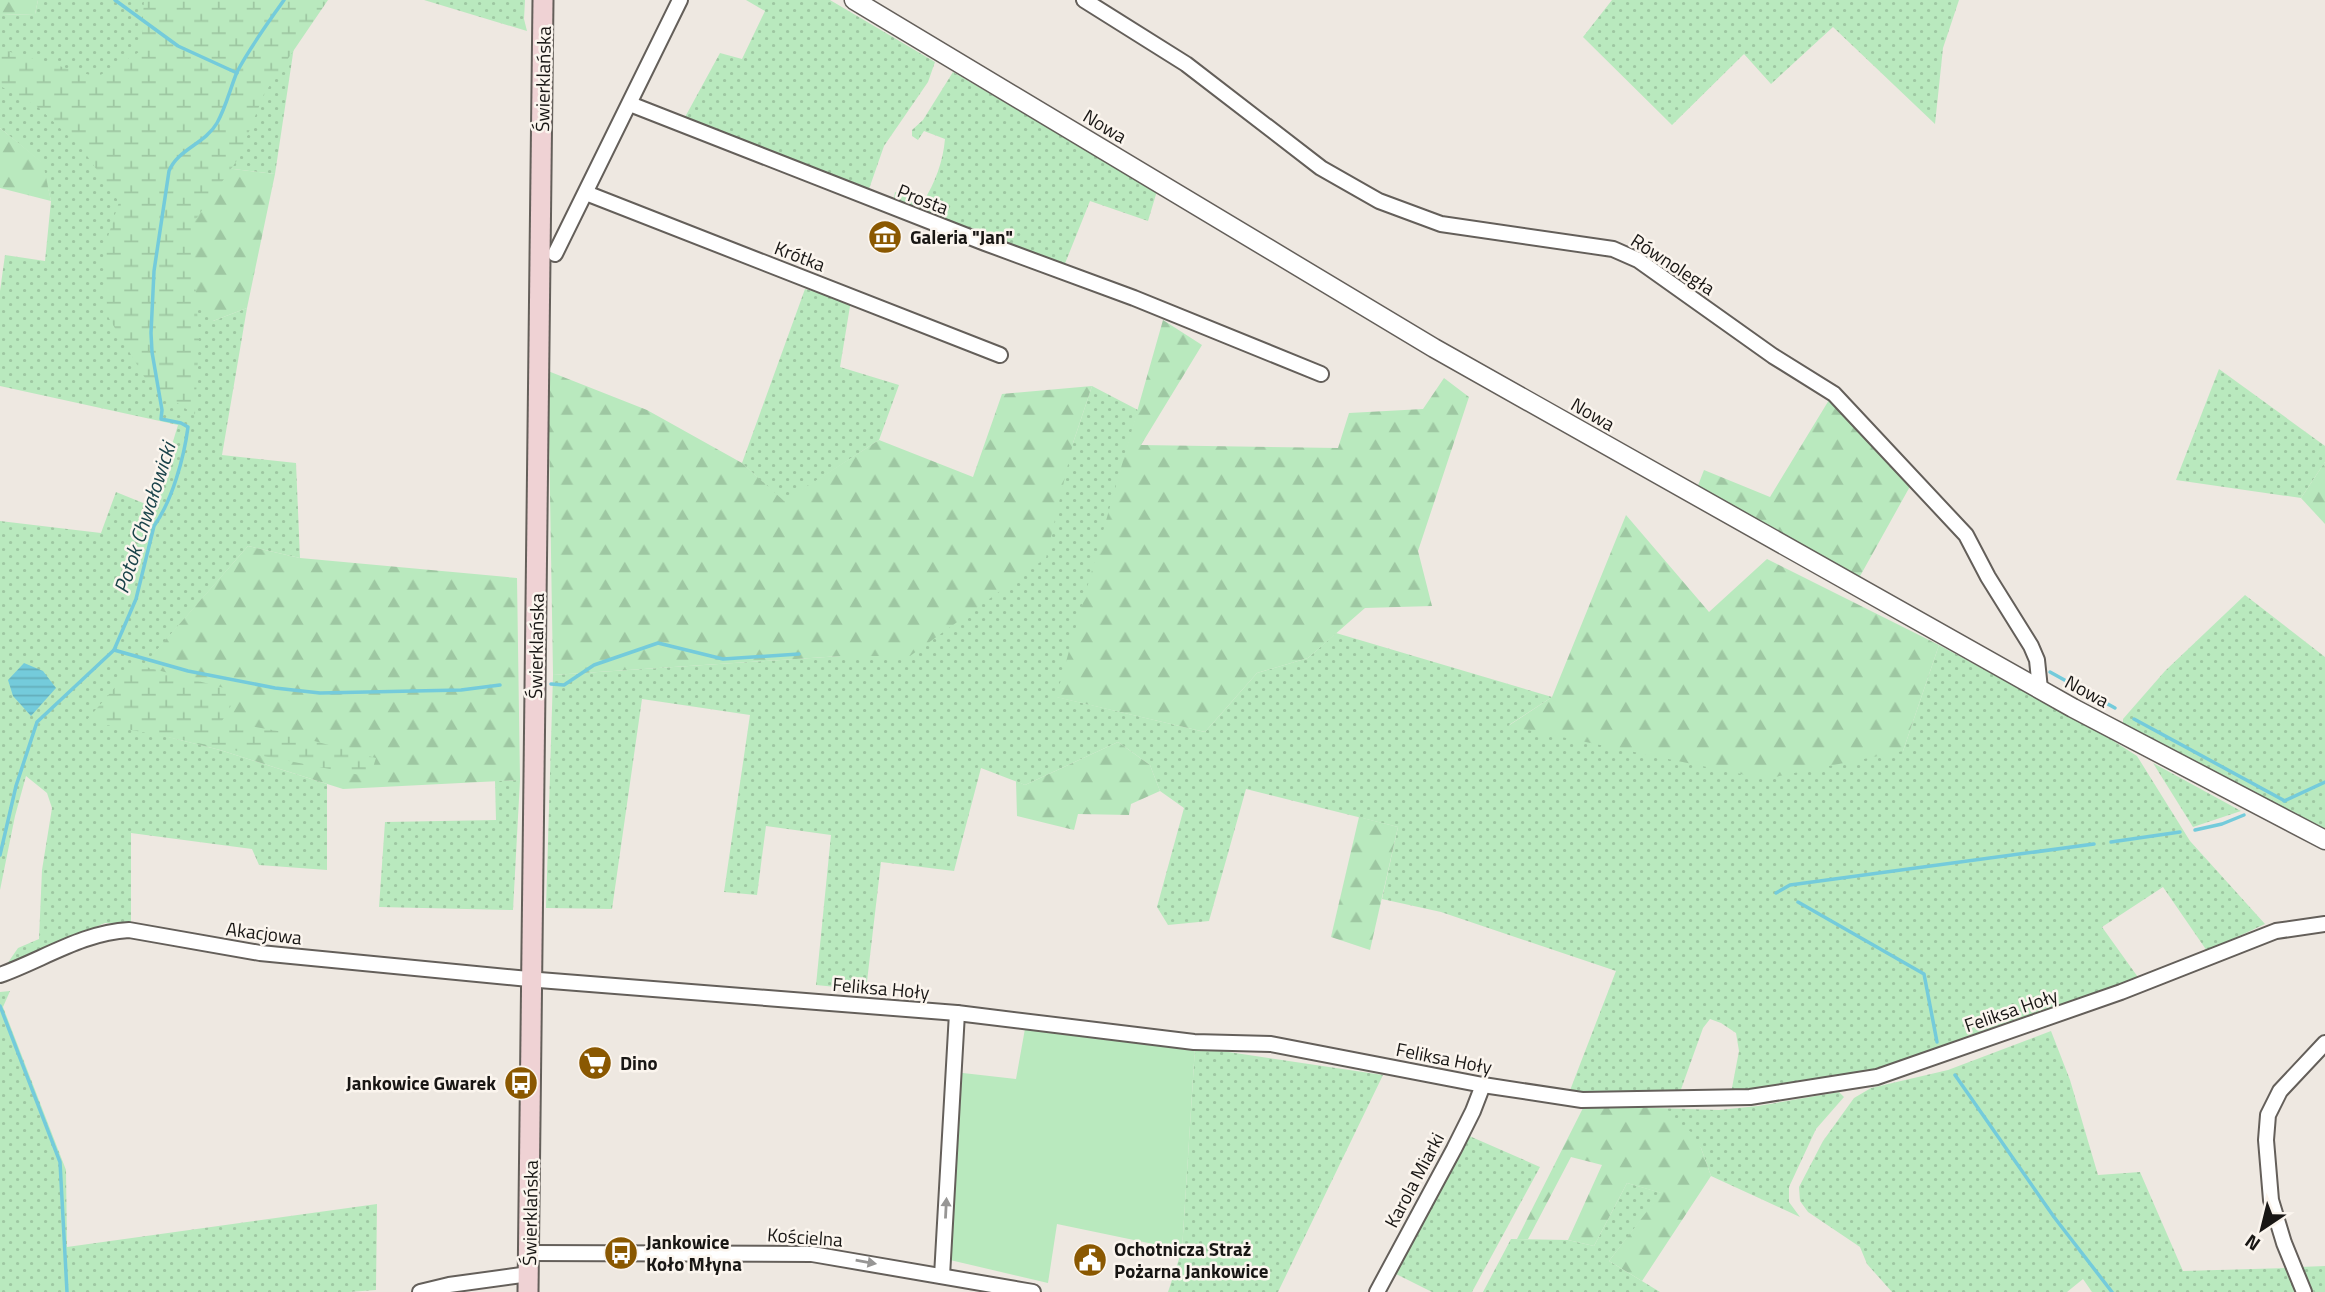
<svg xmlns="http://www.w3.org/2000/svg" width="2325" height="1292" viewBox="0 0 2325 1292" font-family="'Titillium Web',sans-serif">
<defs>
<pattern id="grass-dots" width="8" height="8" patternUnits="userSpaceOnUse" patternTransform="scale(1.75)"><rect width="8" height="8" fill="#b9e9be"/><path d="M2 2h.1M6 6h.1" fill="none" stroke="#9ec7a2" stroke-width="1.8" stroke-linecap="round"/></pattern>
<pattern id="forest-firs" width="22" height="20" patternUnits="userSpaceOnUse" patternTransform="scale(1.75)"><rect width="22" height="20" fill="#b9e9be"/><path d="M5 1l3.5 6h-7zM16 11l3.5 6h-7z" fill="#9ec7a2"/></pattern>
<pattern id="wetland-marsh" width="20" height="14" patternUnits="userSpaceOnUse" patternTransform="scale(1.75)"><rect width="20" height="14" fill="#b9e9be"/><path d="M1 5h8M5 5V1M11 12h8M15 12V8" fill="none" stroke="#9ec7a2"/></pattern>
<pattern id="water-rules" width="6" height="5" patternUnits="userSpaceOnUse" patternTransform="scale(1.75)"><rect width="6" height="5" fill="#74cbdb"/><path d="M0 2.5h6" fill="none" stroke="#64aebb"/></pattern>
</defs>
<rect width="100%" height="100%" fill="#eee8e1"/>
<g fill="url(#grass-dots)">
<polygon points="38,0 301,0 275,174 225,168 213,321 247,308 222,455 296,463 300,558 248,546 97,719 220,750 327,784 327,870 259,865 252,849 131,833 131,924 105,923 7,964 18,948 39,939 42,870 52,808 47,793 26,776 15,816 0,890 0,521 101,533 116,492 153,507 178,425 0,386 0,291 5,255 45,261 51,201 42,163 0,128 0,15 35,14"/>
<polygon points="424,0 525,0 524,19 527,31"/>
<polygon points="746,0 830,0 935,62 928,82 884,146 869,189 684,119 720,53 742,59 765,11"/>
<polygon points="1612,0 1959,0 1943,48 1935,124 1833,27 1771,84 1744,54 1672,125 1583,37"/>
<path d="M953 72 1157 191 1148 221 1090 201 1064 266 894 198 895 192 923 202C935 183 943 162 945 139L924 131 918 140 912 136V130L923 120Z"/>
<polygon points="805,289 851,300 840,367 899,385 879,440 784,502 742,463"/>
<polygon points="2219,369 2325,446 2325,462 2301,498 2176,480"/>
<polygon points="1092,386 1138,410 1057,697 1205,732 1257,673 1308,658 1336,633 1552,697 1509,725 1903,751 1939,645 2101,733 2137,756 2190,841 2265,924 2207,951 2163,887 2102,927 2140,980 1877,1075 1731,1093 1739,1051 1736,1033 1721,1023 1710,1019 1703,1028 1679,1095 1569,1093 1616,971 1441,912 1382,899 1398,827 1246,789 1209,921 1168,925 1157,907 1184,808 1160,791 1150,765 1118,742 1025,785 981,768 954,871 881,862 866,990 816,985 831,835 766,826 757,895 724,892 750,715 642,699 612,909 546,908 553,675 841,656 910,655 1073,443"/>
<polygon points="2245,595 2325,657 2325,832 2123,726 2123,719 2165,671"/>
<polygon points="2153,763 2241,811 2193,827"/>
<polygon points="520,780 513,910 379,907 385,822 496,820 495,781"/>
<polygon points="10,991 3,1007 66,1170 67,1247 377,1204 376,1290 349,1292 0,1292 0,992"/>
<polygon points="2051,1031 2070,1080 2098,1175 2140,1172 2183,1271 2287,1268 2298,1292 2092,1292 2083,1279 2067,1292 1892,1292 1867,1264 1860,1247 1808,1212 1800,1201 1799,1187 1823,1141 1854,1098 1871,1088 1948,1070"/>
<polygon points="1195,1047 1383,1075 1278,1292 1168,1292 1182,1250"/>
<polygon points="1839,1092 1844,1097 1816,1129 1789,1187 1789,1202 1800,1217 1711,1176 1701,1148 1656,1108 1719,1110 1758,1106"/>
<polygon points="1467,1135 1540,1167 1472,1292 1432,1292 1392,1272"/>
<polygon points="1627,1183 1662,1193 1609,1261 1660,1292 1483,1292 1511,1239 1568,1240 1594,1246"/>
<polygon points="2325,1266 2325,1292 2310,1292 2300,1267"/>
</g>
<g fill="url(#forest-firs)">
<polygon points="0,0 38,0 35,14 0,15"/>
<polygon points="0,128 43,163 51,201 0,188"/>
<polygon points="225,168 275,174 247,308 213,321 183,284 173,196"/>
<polygon points="1163,320 1202,345 1141,445 1338,448 1349,413 1423,409 1444,378 1469,397 1418,551 1432,606 1365,608 1308,658 1257,673 1205,732 1056,697"/>
<polygon points="548,371 647,410 742,463 784,501 879,440 973,477 1002,394 1092,386 1073,443 1046,558 910,656 841,656 553,675"/>
<polygon points="1829,400 1913,481 1859,578 1697,488 1704,470 1770,497"/>
<polygon points="2325,462 2325,524 2301,498"/>
<polygon points="1626,515 1709,612 1767,559 1939,645 1903,751 1765,779 1508,726 1552,697"/>
<polygon points="248,546 300,558 517,578 520,780 343,789 220,750 96,719"/>
<polygon points="1118,742 1150,765 1160,791 1131,804 1129,815 1078,814 1074,830 1017,816 1016,781 1025,785"/>
<polygon points="1359,817 1398,827 1370,950 1331,937"/>
<polygon points="1584,1106 1656,1108 1668,1114 1691,1132 1701,1148 1711,1176 1642,1281 1609,1261 1661,1193 1627,1183 1594,1246 1568,1240 1602,1165 1571,1157 1528,1239 1517,1239"/>
</g>
<g fill="url(#wetland-marsh)">
<polygon points="144,0 328,0 264,94 238,159 191,226 199,338 195,415 148,383 107,315 104,249 119,202 83,150 38,107 0,86 0,49 97,77 141,51"/>
<polygon points="135,664 239,692 222,721 278,731 376,758 370,777 86,721"/>
</g>
<polygon fill="#b9e9be" points="1026,1023 1195,1047 1182,1250 1057,1224 1048,1283 950,1260 954,1072 1016,1079"/>
<polygon fill="url(#water-rules)" points="24,663 43,671 56,688 31,716 13,696 8,680"/>
<g fill="none" stroke-linecap="round" stroke-linejoin="round">
<g stroke="#74cbdb" stroke-width="3.5">
<polyline points="115,0 178,46 237,73"/>
<polyline points="114,650 188,671 275,688 320,693 461,690 500,685"/>
<polyline points="2050,672 2115,708"/>
<polyline points="551,684 564,685 594,665 658,643 723,659 799,654"/>
<polyline points="2134,719 2285,801"/>
<polyline points="2284,801 2325,782"/>
<polyline points="2195,830 2222,824 2244,815"/>
<polyline points="2111,842 2180,832"/>
<path d="M0 855 16 786 37 722 114 650 136 599 154 526C172 501 184 458 188 427L181 423 161 419 162 410 152 352 151 333 154 271 169 171C178 149 205 144 217 123 226 107 230 89 237 72 250 47 268 23 284 0"/>
<polyline points="1776,893 1790,885 2094,844"/>
<polyline points="1798,902 1924,974 1937,1042"/>
<polyline points="0,1006 60,1162 67,1292"/>
<polyline points="1955,1075 2054,1217 2112,1292"/>
</g>
<g stroke="#645f5a" stroke-width="18">
<g id="minor">
<polyline points="1084,0 1186,64 1321,168 1379,201 1441,224 1613,249 1638,260 1773,356 1834,394 1966,535 1988,577 2031,646 2037,660 2040,689"/>
<polyline points="630,104 985,243 1134,298 1321,374"/>
<polyline points="586,193 1000,355"/>
<polyline points="555,254 680,0"/>
<path d="M0 975C42 960 84 932 129 930L260 953 539 980 957 1013 1194 1042 1271 1044 1483 1085 1582 1100 1750 1097 1877 1077 2121 992 2276 931 2325 924"/>
<polyline points="529,1253 812,1254 1033,1292"/>
<polyline points="942,1276 957,1013"/>
<polyline points="420,1292 449,1285 529,1274"/>
<polyline points="1377,1292 1454,1149 1473,1111 1483,1085"/>
<polyline points="2304,1292 2284,1243 2271,1200 2266,1140 2268,1115 2280,1091 2325,1043"/>
</g>
</g>
<g stroke="#645f5a" stroke-width="21">
<polyline id="tertiary" points="854,0 1434,348 2073,708 2325,840"/>
</g>
<g stroke="#645f5a" stroke-width="23">
<polyline id="secondary" points="528,1292 543,0"/>
</g>
<use href="#minor" stroke="#fff" stroke-width="14"/>
<use href="#tertiary" stroke="#fff" stroke-width="18"/>
<use href="#secondary" stroke="#efd2d4" stroke-width="19"/>
</g>
<defs><path id="oneway-solid" d="M-6-.8H1V-3.2L6.5 0L1 3.2V.8H-6Z" transform="scale(1.75)"/></defs>
<g fill="#979695">
<use href="#oneway-solid" transform="translate(946 1208) rotate(-87)"/>
<use href="#oneway-solid" transform="translate(866 1262) rotate(10)"/>
</g>
<defs>
<g id="museum-disc" transform="scale(1.75)"><circle r="9.5" fill="#8a5801" stroke="#fbf5ee"/><path d="M0-6L6-3V-2H-6V-3ZM-5-1h2V3h-2ZM-1-1h2V3h-2ZM3-1h2V3H3ZM-6 4H6V6H-6Z" fill="#fff"/></g>
<g id="supermarket-disc" transform="scale(1.75)"><circle r="9.5" fill="#8a5801" stroke="#fbf5ee"/><path d="M-6-5.5h2.5l.6 2H6L4.5 2H-2.5L-4.4-4H-6ZM-1.5 3.2a1.3 1.3 0 1 0 .1 0ZM3 3.2a1.3 1.3 0 1 0 .1 0Z" fill="#fff"/></g>
<g id="bus-disc" transform="scale(1.75)"><circle r="9.5" fill="#8a5801" stroke="#fbf5ee"/><path d="M-5-6H5V4H4V6H2V4H-2V6H-4V4H-5ZM-3.5-4V0h7V-4ZM-3.5 1.2v1.5H-2V1.2ZM2 1.2v1.5H3.5V1.2Z" fill="#fff"/></g>
<g id="civic-disc" transform="scale(1.75)"><circle r="9.5" fill="#8a5801" stroke="#fbf5ee"/><path d="M-.6-6.5H3V-4.5H.6V-3L4-1V1h2V6H-6V1h2V-1L-.6-3ZM-1.2 2.5V6h2.4V2.5Z" fill="#fff"/></g>
</defs>
<g fill-rule="evenodd">
<use href="#museum-disc" x="885" y="237"/>
<use href="#supermarket-disc" x="595" y="1063"/>
<use href="#bus-disc" x="521" y="1083"/>
<use href="#bus-disc" x="621" y="1253"/>
<use href="#civic-disc" x="1090" y="1260"/>
</g>
<g text-anchor="middle" stroke-width="5" stroke-linejoin="round" paint-order="stroke">
<g font-size="19" fill="#181614" stroke="#fbf5ee">
<text transform="translate(543 79) rotate(-89)" y="7">Świerklańska</text>
<text transform="translate(1105 126) rotate(31)" y="7">Nowa</text>
<text transform="translate(923 199) rotate(21)" y="7">Prosta</text>
<text transform="translate(800 256) rotate(21)" y="7">Krótka</text>
<text transform="translate(1673 264) rotate(33)" y="7">Równoległa</text>
<text transform="translate(1593 414) rotate(30)" y="7">Nowa</text>
<text transform="translate(536 646) rotate(-89)" y="7">Świerklańska</text>
<text transform="translate(2087 691) rotate(28)" y="7">Nowa</text>
<text transform="translate(264 933) rotate(7)" y="7">Akacjowa</text>
<text transform="translate(881 988) rotate(5)" y="7">Feliksa Hoły</text>
<text transform="translate(2011 1010) rotate(-19)" y="7">Feliksa Hoły</text>
<text transform="translate(1444 1058) rotate(11)" y="7">Feliksa Hoły</text>
<text transform="translate(1414 1180) rotate(-62)" y="7">Karola Miarki</text>
<text transform="translate(530 1213) rotate(-89)" y="7">Świerklańska</text>
<text transform="translate(805 1237) rotate(4)" y="7">Kościelna</text>
</g>
<g font-size="19" font-weight="bold" fill="#181614" stroke="#fbf5ee" text-anchor="start">
<text x="910" y="244">Galeria "Jan"</text>
<text x="620" y="1070">Dino</text>
<text x="496" y="1090" text-anchor="end">Jankowice Gwarek</text>
<text x="646" y="1249">Jankowice<tspan x="646" dy="22">Koło Młyna</tspan></text>
<text x="1114" y="1256">Ochotnicza Straż<tspan x="1114" dy="22">Pożarna Jankowice</tspan></text>
</g>
<g font-size="21" font-style="italic" fill="#1a434a" stroke="#fbf5ee">
<text transform="translate(145 518) rotate(-72)" y="7">Potok Chwałowicki</text>
</g>
</g>
<g transform="translate(2262 1229) rotate(215)" stroke="#fbf5ee" stroke-width="5" paint-order="stroke">
<path d="M0-5L12 26L0 18L-12 26Z" fill="#181614"/>
<text y="-10" font-size="19" font-weight="bold" text-anchor="middle" fill="#181614">N</text>
</g>
</svg>
